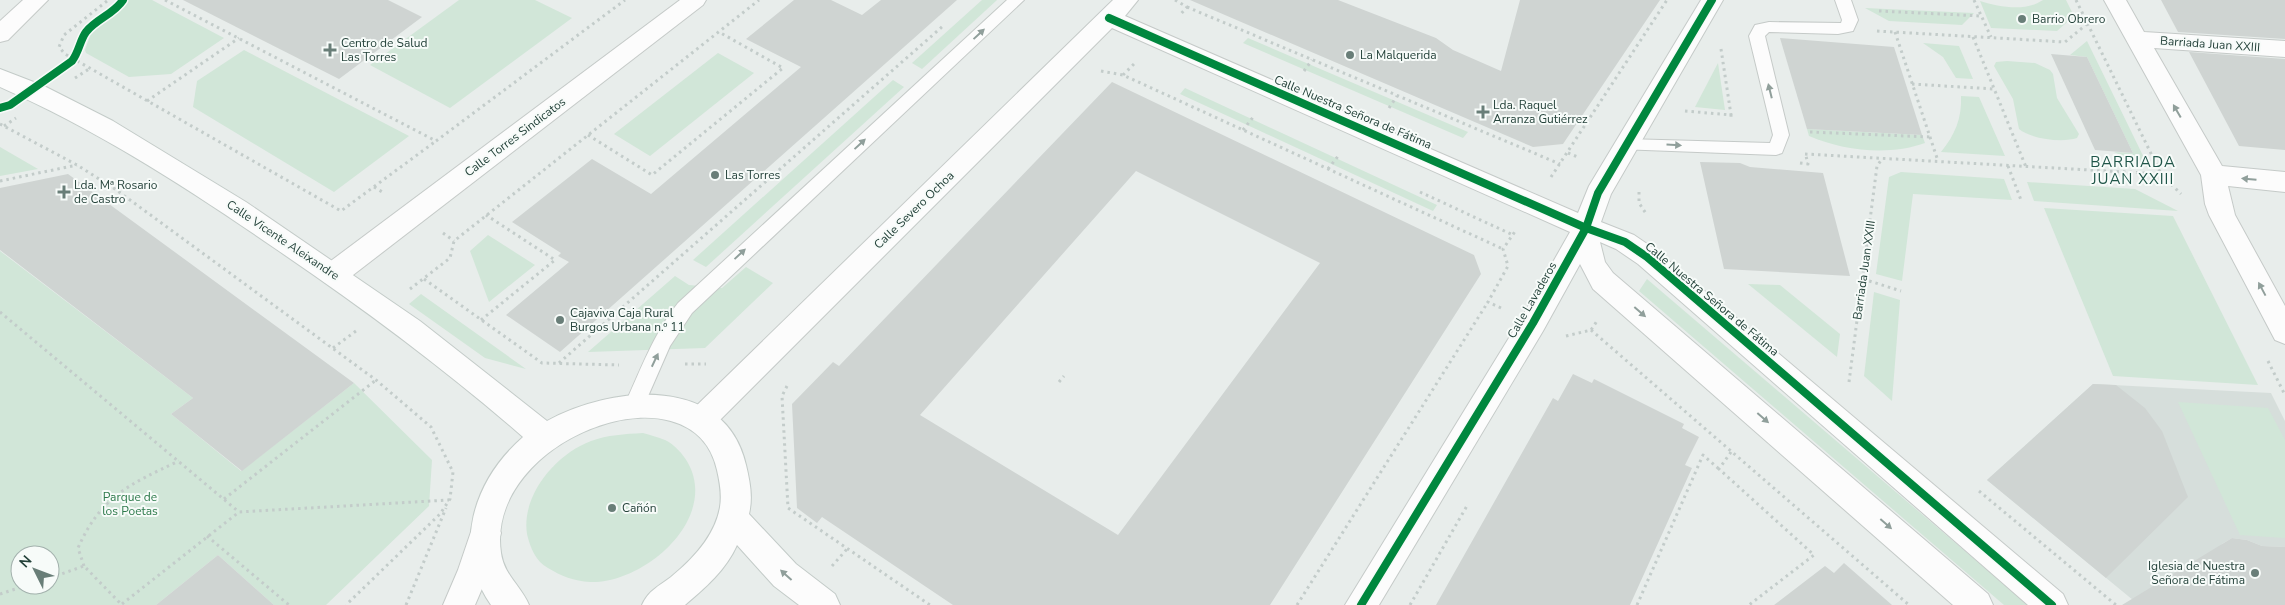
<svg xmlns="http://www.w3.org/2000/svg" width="2285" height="605" viewBox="0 0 2285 605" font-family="'Nunito Sans',sans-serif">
<rect width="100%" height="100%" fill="#e8edeb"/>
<polygon fill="#d6dedb" points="2093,384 2271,393 2285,421 2285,547 2262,546 2247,540 2232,538 2222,544 2218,557 2139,605 1987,480"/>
<g fill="#d1e6d8" fill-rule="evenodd">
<polygon points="128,0 152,0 224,38 171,74 129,77 86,53 85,50 91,33 123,8"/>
<polygon points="459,0 535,0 572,18 450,108 370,65"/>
<polygon points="982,0 997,0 922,69 912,63"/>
<path d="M2043 0H2066L2074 16 2057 31 1991 28 1980 1C2000 7 2025 12 2043 0Z"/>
<polygon points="1865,8 1974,13 1962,25 1889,21"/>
<polygon points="1248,38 1468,132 1463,138 1243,43"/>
<polygon points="2087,41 2149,168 2114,152 2133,153 2087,57 2070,55"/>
<polygon points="1923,43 1959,46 1973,79 1956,78 1943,57"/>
<polygon points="244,50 409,136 334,192 193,107 197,81"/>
<polygon points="718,53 754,73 650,156 614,134"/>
<path d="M2007 61 2035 63 2050 70 2053 74 2057 98 2079 134 2077 138C2062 143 2031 139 2019 129L2013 99 1994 66 1996 62Z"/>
<polygon points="1718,63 1725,110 1695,107"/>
<polygon points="893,80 904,87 706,267 693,260"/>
<polygon points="1185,88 1437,205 1433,211 1180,94"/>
<path d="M1961 96 1979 97 2005 156 1941 152C1955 135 1962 118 1961 96Z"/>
<path d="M1807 129 1922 135 1925 143C1889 156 1844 151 1809 136Z"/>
<polygon points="0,147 38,169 0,176"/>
<polygon points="1901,172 2004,179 2012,200 1913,194 1902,281 1876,274 1889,177"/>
<polygon points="2027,182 2135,189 2178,211 2034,201"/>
<polygon points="2044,208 2173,216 2258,385 2113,376"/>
<polygon points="488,235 535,265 489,302 470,251"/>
<path d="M0 251 193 398 171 414 241 471 354 383 432 460 429 506 326 605H274L218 555 156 605H0ZM20 555H50V585H20Z"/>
<polygon points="746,267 773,283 705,348 588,352 675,276 689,285 722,288"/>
<polygon points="1647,279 2028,605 2004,605 1639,291"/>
<polygon points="1748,284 1780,285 1840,334 1837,357"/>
<polygon points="1874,292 1900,300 1892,401 1864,376"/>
<polygon points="421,294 526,369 485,358 409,304"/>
<polygon points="2178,402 2268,408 2285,440 2285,538 2240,535"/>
<path d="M643 433C650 435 658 437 665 440 674 444 683 454 688 463 719 519 644 584 590 582 574 581 561 576 548 568 536 562 530 547 527 534 521 495 556 454 591 441 608 435 624 434 643 433Z"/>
</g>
<g fill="#cfd4d2" fill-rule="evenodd">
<polygon points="183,0 388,0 422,17 339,79"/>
<polygon points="794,0 831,0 862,15 881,0 957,0 560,352 506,315 569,262 558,256 561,253 512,222 592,159 651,194 801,67 746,39"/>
<polygon points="1190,0 1338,0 1436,38 1453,50 1501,71 1520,0 1660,0 1563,144 1533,147"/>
<polygon points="2161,0 2285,0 2285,39 2178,32"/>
<polygon points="1780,38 1894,47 1922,135 1807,129"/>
<polygon points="2189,52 2285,59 2285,150 2239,146"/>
<polygon points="2051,54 2087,57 2133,153 2095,150"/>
<path d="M1112 82 1474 255 1481 274 1270 605H953L822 517 817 523 797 508 792 404 833 362 839 366ZM1136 171 1320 263 1118 535 920 415Z"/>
<polygon points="1700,162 1740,163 1750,167 1823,173 1850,276 1724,269"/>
<polygon points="68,174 354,383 242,471 171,414 193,398 0,250 0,188"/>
<polygon points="1573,374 1592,383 1594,379 1684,424 1682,428 1699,437 1685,465 1692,468 1630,605 1436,605 1553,398 1558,401"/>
<polygon points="2093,384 2116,385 2145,408 2162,431 2188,497 2106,578 1987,480"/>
<polygon points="2232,538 2247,540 2262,546 2285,547 2285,605 2122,605"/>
<polygon points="218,555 274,605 156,605"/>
<polygon points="1844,563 1892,605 1774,605 1825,566 1834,573"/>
</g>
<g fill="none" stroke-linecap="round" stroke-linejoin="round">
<g stroke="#c5cac8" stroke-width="2">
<g id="service">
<path d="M1007 0H1024L692 313 670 346 642 410 635 413 628 410 625 404C641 369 654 333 678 303Z"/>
<polygon points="1835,0 1851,0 1858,20 1853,31 1838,34 1769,32 1765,36 1789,135 1782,153 1776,155 1619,149 1616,145 1619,141 1625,139 1770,143 1773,135 1749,36 1755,25 1769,22 1841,23 1842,20"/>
</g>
</g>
<g stroke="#c5cac8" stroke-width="2">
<g id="minor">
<polygon points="23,0 48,0 8,40 0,42 0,21"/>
<polygon points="680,0 706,0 703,5 344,282 334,285 324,282 320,274 324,266"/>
<polygon points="1113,0 1138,0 1125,16 1578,213 1589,186 1701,0 1723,0 1611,194 1601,222 1634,235 1656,250 2063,594 2068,605 2028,605 1638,264 1616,249 1600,242 1605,262 1613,273 1988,594 1993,605 1953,605 1593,289 1580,264 1543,331 1379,605 1345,605 1523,315 1570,232 1112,28 711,429 701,433 691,429 686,420 691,411"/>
<polygon points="2104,0 2126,0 2144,32 2285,41 2285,57 2154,48 2222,166 2285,172 2285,192 2228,186 2235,215 2285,306 2285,344 2275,340 2209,215 2205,204 2201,175"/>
<polygon points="485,519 496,523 501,533 490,570 475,605 443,605 458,570 474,523"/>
</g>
</g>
<g stroke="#c3cbc8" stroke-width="2">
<path id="secondary" d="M0 69 44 86 113 121 246 202 420 321 547 421C610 386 725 373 746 465 750 482 753 497 749 514L796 564 835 594 840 605H799L774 586 737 545C726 570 705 588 685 605H642C648 591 659 586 671 577 693 559 715 536 720 507 722 495 720 483 717 470 693 361 484 439 501 553 504 575 521 586 529 605H491C451 548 474 480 523 437 444 368 360 306 273 247 186 187 97 130 0 87Z"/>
</g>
<g stroke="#c3ccca" stroke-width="3" stroke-dasharray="2.5 4" stroke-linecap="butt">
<polyline points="165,0 436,141 625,0"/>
<polyline points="1175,0 1187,7 1180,15"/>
<polyline points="1974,0 1991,37"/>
<polyline points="2076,0 2161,174 2181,194"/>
<polyline points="107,1 64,35 59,47 65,54 341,211 436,141"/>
<polyline points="1187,7 1560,164"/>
<polyline points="1879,11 1981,16"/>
<polyline points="1877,31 2065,42 2087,24"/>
<polyline points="1895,32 1938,161"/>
<polyline points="1973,37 2026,167"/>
<polyline points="1721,49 1731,115"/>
<polyline points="1101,71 1123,75 1503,249"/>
<polyline points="1304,71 1312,60"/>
<polyline points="1123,75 1136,62"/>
<polyline points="75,78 89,69"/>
<polyline points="1912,84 1994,89"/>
<polyline points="147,101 239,38"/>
<polyline points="1389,108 1397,96"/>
<polyline points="1685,111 1731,115 1731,120"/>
<polyline points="0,124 77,165 115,189 376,380 431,427 453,472 450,499 440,514 346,605"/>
<polyline points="4,126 16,118"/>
<polyline points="1243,130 1254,116"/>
<polyline points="1810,132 1930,137"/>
<polyline points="588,135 652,175 783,68 719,32"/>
<polyline points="1568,153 1580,158"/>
<polyline points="1805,154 2161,174"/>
<polyline points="1800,163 1808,164 1806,156"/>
<polyline points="2008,166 2021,200"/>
<polyline points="1328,169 1339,155"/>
<polyline points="1551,177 1667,0"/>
<polyline points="0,181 77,165"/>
<polyline points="374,187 384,193"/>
<polyline points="1420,192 1513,235"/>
<polyline points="1639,192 1639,203 1647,215"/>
<polyline points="443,233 454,241"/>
<polyline points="424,279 542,363 619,365"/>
<polyline points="1863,279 1901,291"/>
<polyline points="410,289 450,258 454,241 759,0"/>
<polyline points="1501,308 1488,302 1508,266 1503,249 1516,230"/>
<polyline points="0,312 239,512"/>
<polyline points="481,320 555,260 486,215"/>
<polyline points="1591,330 1909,605"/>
<polyline points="1566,336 1591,330 1597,321"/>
<polyline points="333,348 356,331"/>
<polyline points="2268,361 2285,395"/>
<polyline points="559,363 943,26"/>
<polyline points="685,364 706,364"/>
<polyline points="1059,382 1064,376"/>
<polyline points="1849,382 1877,166 1882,159"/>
<polyline points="787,386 782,396 788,508 930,605"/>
<polyline points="1731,452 1719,469 1814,555 1749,605"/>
<polyline points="1979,491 2116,605"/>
<polyline points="224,499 376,380"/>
<polyline points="207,536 289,605"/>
<path d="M84 566 78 548C101 496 130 484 179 461"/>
<polyline points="832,566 847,549"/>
<polyline points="50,578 84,566 121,604"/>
<polyline points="0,594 28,585"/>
<polyline points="122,604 239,512 449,500"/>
<polyline points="406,605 446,508"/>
<polyline points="1297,605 1488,302"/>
<polyline points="1410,605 1468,504"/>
<polyline points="1637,605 1703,455 1719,469"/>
</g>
<use href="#service" fill="#fcfcfc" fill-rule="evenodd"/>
<use href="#minor" fill="#fcfcfc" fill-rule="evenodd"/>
<use href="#secondary" fill="#fcfcfc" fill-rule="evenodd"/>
<g stroke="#f7fbf9" stroke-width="11">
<g id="cycleway">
<polyline points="1109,18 1586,228 1625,242 1647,257 2052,605"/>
<path d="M0 108 10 105 72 61C79 52 80 40 86 32 96 19 114 14 123 0"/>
<polyline points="1361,605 1533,323 1586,228 1598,193 1712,0"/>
</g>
</g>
<use href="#cycleway" stroke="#00873e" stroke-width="8"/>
</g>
<defs><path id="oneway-solid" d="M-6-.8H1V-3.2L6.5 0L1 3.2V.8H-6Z" transform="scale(1.25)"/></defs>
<g fill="#909f9b">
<use href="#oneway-solid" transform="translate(979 34) rotate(-43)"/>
<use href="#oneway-solid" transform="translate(1770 91) rotate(-104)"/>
<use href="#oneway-solid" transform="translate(2177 111) rotate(-120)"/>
<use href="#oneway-solid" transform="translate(860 144) rotate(-43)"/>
<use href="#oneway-solid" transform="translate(1674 145) rotate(3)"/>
<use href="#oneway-solid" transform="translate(2249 179) rotate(-175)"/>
<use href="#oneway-solid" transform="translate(740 254) rotate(-43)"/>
<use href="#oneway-solid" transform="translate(2262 289) rotate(-118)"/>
<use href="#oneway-solid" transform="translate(1640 312) rotate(41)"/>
<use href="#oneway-solid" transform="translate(655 360) rotate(-65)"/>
<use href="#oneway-solid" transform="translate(1763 418) rotate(41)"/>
<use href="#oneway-solid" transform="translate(1886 524) rotate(41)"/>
<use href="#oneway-solid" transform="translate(786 575) rotate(-138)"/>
</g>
<g fill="#697e78" stroke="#f7fbf9" stroke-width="2">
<circle cx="2022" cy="19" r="5"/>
<path d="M327.5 42.5h5v5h5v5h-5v5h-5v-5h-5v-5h5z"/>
<circle cx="1350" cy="55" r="5"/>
<path d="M1480.5 104.5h5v5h5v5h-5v5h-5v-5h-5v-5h5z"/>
<circle cx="715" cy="175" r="5"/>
<path d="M61.5 184.5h5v5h5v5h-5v5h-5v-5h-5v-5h5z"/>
<circle cx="560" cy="320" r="5"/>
<circle cx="612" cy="508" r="5"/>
<circle cx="2255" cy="573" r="5"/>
</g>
<g text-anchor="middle" stroke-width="4" stroke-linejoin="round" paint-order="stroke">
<g font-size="12" fill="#24423a" stroke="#f7fbf9" text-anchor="start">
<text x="2032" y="23">Barrio Obrero</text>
<text x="341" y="47">Centro de Salud<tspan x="341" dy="14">Las Torres</tspan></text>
<text x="1360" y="59">La Malquerida</text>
<text x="1493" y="109">Lda. Raquel<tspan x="1493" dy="14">Arranza Gutiérrez</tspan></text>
<text x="725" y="179">Las Torres</text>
<text x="74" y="189">Lda. Mª Rosario<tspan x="74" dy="14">de Castro</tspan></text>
<text x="570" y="317">Cajaviva Caja Rural<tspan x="570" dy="14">Burgos Urbana n.º 11</tspan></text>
<text x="622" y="512">Cañón</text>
<text x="2245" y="570" text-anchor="end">Iglesia de Nuestra<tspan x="2245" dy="14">Señora de Fátima</tspan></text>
</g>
<g font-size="12" fill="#24423a" stroke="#f7fbf9">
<text transform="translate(2210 44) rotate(4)" y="4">Barriada Juan XXIII</text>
<text transform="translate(1353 112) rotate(23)" y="4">Calle Nuestra Señora de Fátima</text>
<text transform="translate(515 137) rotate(-37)" y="4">Calle Torres Sindicatos</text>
<text transform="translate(914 210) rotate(-44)" y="4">Calle Severo Ochoa</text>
<text transform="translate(283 240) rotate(34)" y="4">Calle Vicente Aleixandre</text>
<text transform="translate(1864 270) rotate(-82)" y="4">Barriada Juan XXIII</text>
<text transform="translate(1712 299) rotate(40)" y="4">Calle Nuestra Señora de Fátima</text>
<text transform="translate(1532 300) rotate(-60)" y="4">Calle Lavaderos</text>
</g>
<g font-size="12" fill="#2d7a4b" stroke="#f7fbf9">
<text x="130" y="501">Parque de<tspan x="130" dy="14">los Poetas</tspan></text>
</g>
<g font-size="15" letter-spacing="1" fill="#1f5548" stroke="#f7fbf9">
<text x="2133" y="167">BARRIADA<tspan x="2133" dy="17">JUAN XXIII</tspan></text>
</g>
</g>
<g transform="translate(35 570) rotate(312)"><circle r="24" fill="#f7fbf9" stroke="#a3b1ad"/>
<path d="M0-4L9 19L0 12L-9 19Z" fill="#697e78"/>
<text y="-8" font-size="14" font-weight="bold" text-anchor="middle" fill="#24423a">N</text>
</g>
</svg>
